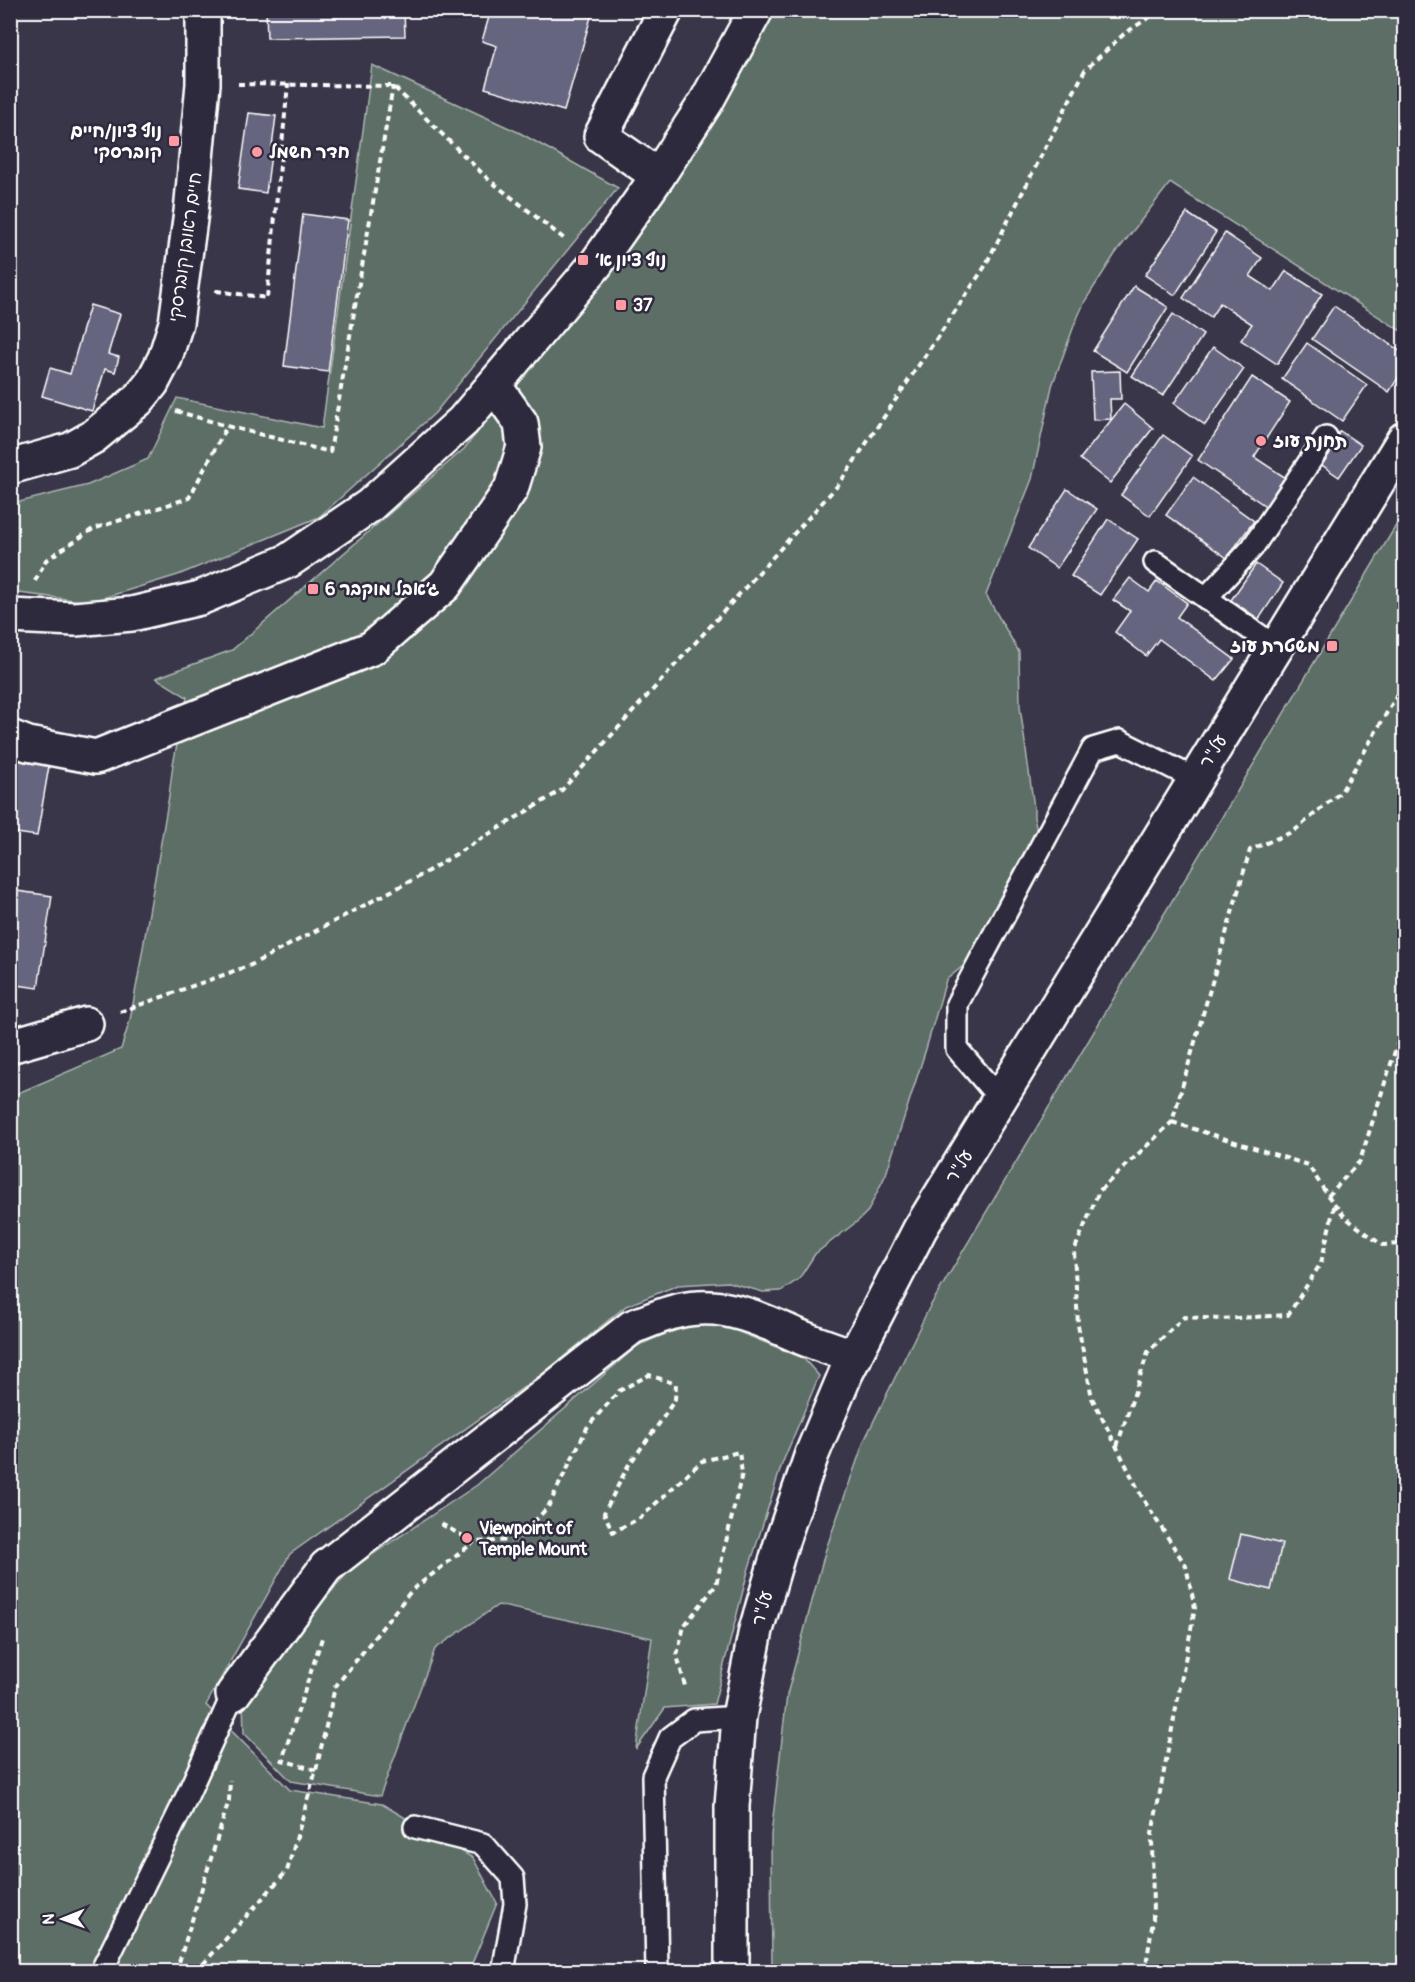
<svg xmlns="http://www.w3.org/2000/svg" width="1415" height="1982" viewBox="0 0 1415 1982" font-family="Pangolin,'Playpen Sans Hebrew',sans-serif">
<rect width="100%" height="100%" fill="#3a364a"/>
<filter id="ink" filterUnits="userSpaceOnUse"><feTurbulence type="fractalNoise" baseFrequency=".0167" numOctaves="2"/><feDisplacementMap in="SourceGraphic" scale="12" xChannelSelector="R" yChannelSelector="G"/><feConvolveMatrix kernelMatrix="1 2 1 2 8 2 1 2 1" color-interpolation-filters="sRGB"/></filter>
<g filter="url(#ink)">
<g fill="#5b6e66" stroke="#adb6b2" stroke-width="1.5">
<polygon points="760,11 1404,11 1404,333 1170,183 1115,254 1085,301 1075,323 1052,386 1032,479 986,595 1019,652 1020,707 1034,808 1034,817 1038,837 1026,898 1015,919 968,962 946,980 926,1049 886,1174 868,1211 859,1220 815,1254 799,1279 781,1291 763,1292 728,1282 678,1285 626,1306 545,1372 290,1554 206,1705 290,1790 382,1804 473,1858 497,1903 469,1971 11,1972 11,1096 121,1049 130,1020 138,977 169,796 173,764 187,697 156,678 232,650 464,449 615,259"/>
<polygon points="372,65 520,133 618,188 435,413 319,517 178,575 90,602 11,592 11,504 88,485 148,459 177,398 322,428"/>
<polygon points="1404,512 1404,1971 772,1972 771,1835 787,1695 825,1552 864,1441 929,1308"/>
<polygon points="695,1321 724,1326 803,1358 819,1376 782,1464 748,1571 714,1704 665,1708 636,1749 652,1638 498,1605 435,1649 380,1796 291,1781 244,1733 243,1702 291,1638 351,1569 477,1485 637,1346"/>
</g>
<g fill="#65657f" stroke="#fff" stroke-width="1.5">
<polygon points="266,10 404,10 405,36 267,38"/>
<polygon points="491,10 593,10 564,111 485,88 497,46 482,41"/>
<polygon points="249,113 276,116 266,193 238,189"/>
<polygon points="1187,213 1216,232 1175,295 1145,275"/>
<polygon points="303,214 348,220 328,372 284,366"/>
<polygon points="1225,233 1262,258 1250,276 1273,291 1286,271 1322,294 1277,364 1241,340 1252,324 1220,303 1211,317 1183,298"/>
<polygon points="1134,286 1168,307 1127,372 1093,351"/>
<polygon points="90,305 120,314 108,354 119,357 115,372 105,369 92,411 42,396 50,368 70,374"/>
<polygon points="1334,306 1404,354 1404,369 1389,392 1312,339"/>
<polygon points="1173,314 1203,335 1163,396 1132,376"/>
<polygon points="1307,343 1367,385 1342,421 1282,379"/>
<polygon points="1213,347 1244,369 1205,425 1174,403"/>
<polygon points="1120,371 1121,399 1110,399 1111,419 1093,420 1091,372"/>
<polygon points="1252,377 1290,402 1254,457 1286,478 1267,507 1198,460"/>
<polygon points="1124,404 1153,428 1110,483 1080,459"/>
<polygon points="1340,431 1361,445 1339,477 1319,463"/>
<polygon points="1163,435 1192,456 1150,516 1121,495"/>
<polygon points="1193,477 1254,521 1227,558 1166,515"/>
<polygon points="1067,489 1097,509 1057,568 1028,548"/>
<polygon points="1108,519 1138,539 1100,595 1071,576"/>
<polygon points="1256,564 1283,583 1259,619 1231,600"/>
<polygon points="1130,578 1149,592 1157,581 1187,603 1177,617 1234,659 1216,681 1159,639 1146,656 1115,632 1130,611 1113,600"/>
<polygon points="10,759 49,766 37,836 10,832"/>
<polygon points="10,890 52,896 38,988 10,984"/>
<polygon points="1241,1534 1282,1544 1271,1590 1230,1579"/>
</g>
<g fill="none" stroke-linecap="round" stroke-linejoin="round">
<g stroke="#fff" stroke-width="26">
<g id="lane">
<polyline points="1155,562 1277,648"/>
<polyline points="1206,598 1252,548 1326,437"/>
<polyline points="1000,1099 957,1049 957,1004 1093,749 1120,741 1195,779"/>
<polyline points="415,1827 483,1844 513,1878 515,1904 503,1972"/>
<polyline points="101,1972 182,1807 233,1694"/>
<polyline points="657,1972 653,1776 670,1738 694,1720 739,1717"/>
</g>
</g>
<g stroke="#fff" stroke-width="38">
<g id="street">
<polyline points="658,176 601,136 666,10"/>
<polyline points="10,467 70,450 93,437 138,400 152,383 165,358 176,323 191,212 203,84 203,10"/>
<polyline points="10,737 28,744 96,757 372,648 445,585 511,489 524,447 521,423 494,385"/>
<polyline points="10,1046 86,1024"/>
<path d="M233 1694 326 1567 632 1327C654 1319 674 1309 698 1308 734 1305 770 1324 803 1338 820 1345 837 1350 855 1357"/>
</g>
</g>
<g stroke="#fff" stroke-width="38">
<g id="secondary">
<polyline points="10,616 75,619 132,614 200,598 288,561 369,506 463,421 596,264 658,176 706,102 756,10"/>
<polyline points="732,1972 732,1806 739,1717 756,1630 781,1544 812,1454 846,1373 920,1229 1404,439"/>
</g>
</g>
<g stroke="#fff" stroke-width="4" stroke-dasharray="6 4.5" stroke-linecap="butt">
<polyline points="238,84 393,86 488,179 567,241"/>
<polyline points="217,292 217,291 267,298 288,84"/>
<polyline points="176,411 227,426"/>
<polyline points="35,581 46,560 93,529 189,498 227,426 330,452 393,86"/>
<polyline points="120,1012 251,965 418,877 562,790 839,484 984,268 1085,70 1124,34 1160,10"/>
<polyline points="1172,1122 1308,1165 1328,1196 1346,1218 1382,1245 1404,1244"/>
<polyline points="1328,1196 1360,1161 1404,1023"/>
<polyline points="1117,1446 1148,1352 1184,1317 1221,1319 1288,1315 1321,1263 1335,1203"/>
<polyline points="441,1524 474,1542 517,1540 548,1507 588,1426 619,1391 649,1375 676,1384 675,1399 661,1421 628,1466 604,1513 613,1532 640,1518 702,1461 739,1452 742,1473 716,1585 684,1626 677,1655 686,1690"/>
<polyline points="316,1770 282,1760 322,1638"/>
<polyline points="176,1972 229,1800 230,1780"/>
<polyline points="196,1972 287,1871 316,1770 335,1687 412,1590 474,1542"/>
<polyline points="1145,1972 1153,1920 1152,1834 1195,1608 1186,1566 1143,1499 1092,1398 1078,1325 1074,1251 1099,1191 1172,1122 1250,850 1294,831 1341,792 1404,683"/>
</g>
<use href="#lane" stroke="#2f2a3d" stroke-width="21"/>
<use href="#street" stroke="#2f2a3d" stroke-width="33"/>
<use href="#secondary" stroke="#2f2a3d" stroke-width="33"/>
</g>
</g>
<g fill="#ff9aa2" stroke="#2f2a3d" stroke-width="2">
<rect x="168" y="135" width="12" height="12" rx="3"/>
<circle cx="257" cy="152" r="6"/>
<rect x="577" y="254" width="12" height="12" rx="3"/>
<rect x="615" y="299" width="12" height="12" rx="3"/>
<circle cx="1261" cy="441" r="6"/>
<rect x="307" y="583" width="12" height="12" rx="3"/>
<rect x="1326" y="640" width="12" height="12" rx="3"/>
<circle cx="467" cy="1538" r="6"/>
</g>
<g text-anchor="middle" stroke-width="5" stroke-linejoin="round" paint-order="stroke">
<g font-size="18" font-weight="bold" fill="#fff" stroke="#2f2a3d" text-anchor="start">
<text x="162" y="137" text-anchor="end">נוף ציון/חיים<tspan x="162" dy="21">קוברסקי</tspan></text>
<text x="269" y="158">חדר חשמל</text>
<text x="595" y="266">נוף ציון א׳</text>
<text x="633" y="311">37</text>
<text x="1273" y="447">תחנת עוז</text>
<text x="325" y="595">ג׳אבל מוקבר 6</text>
<text x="1320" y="652" text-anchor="end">משטרת עוז</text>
<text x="479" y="1534">Viewpoint of<tspan x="479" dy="21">Temple Mount</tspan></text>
</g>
<g font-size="18" fill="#fff" stroke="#2f2a3d">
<text transform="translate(185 247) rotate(-82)" y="6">חיים ראובן קוברסקי</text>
<text transform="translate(1213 751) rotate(-58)" y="6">על"ר</text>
<text transform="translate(959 1166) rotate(-58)" y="6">על"ר</text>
<text transform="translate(762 1608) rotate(-74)" y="6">על"ר</text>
</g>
</g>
<rect width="1415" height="1982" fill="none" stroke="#2f2a3d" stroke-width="36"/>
<rect x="18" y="18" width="1379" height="1946" fill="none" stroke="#fff" stroke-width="2" filter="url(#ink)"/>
<g transform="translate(63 1919) rotate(269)" stroke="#2f2a3d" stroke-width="4.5" paint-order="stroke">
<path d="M0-4.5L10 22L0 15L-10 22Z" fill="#ffffff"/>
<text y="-9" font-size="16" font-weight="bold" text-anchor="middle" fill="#ffffff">N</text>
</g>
</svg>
